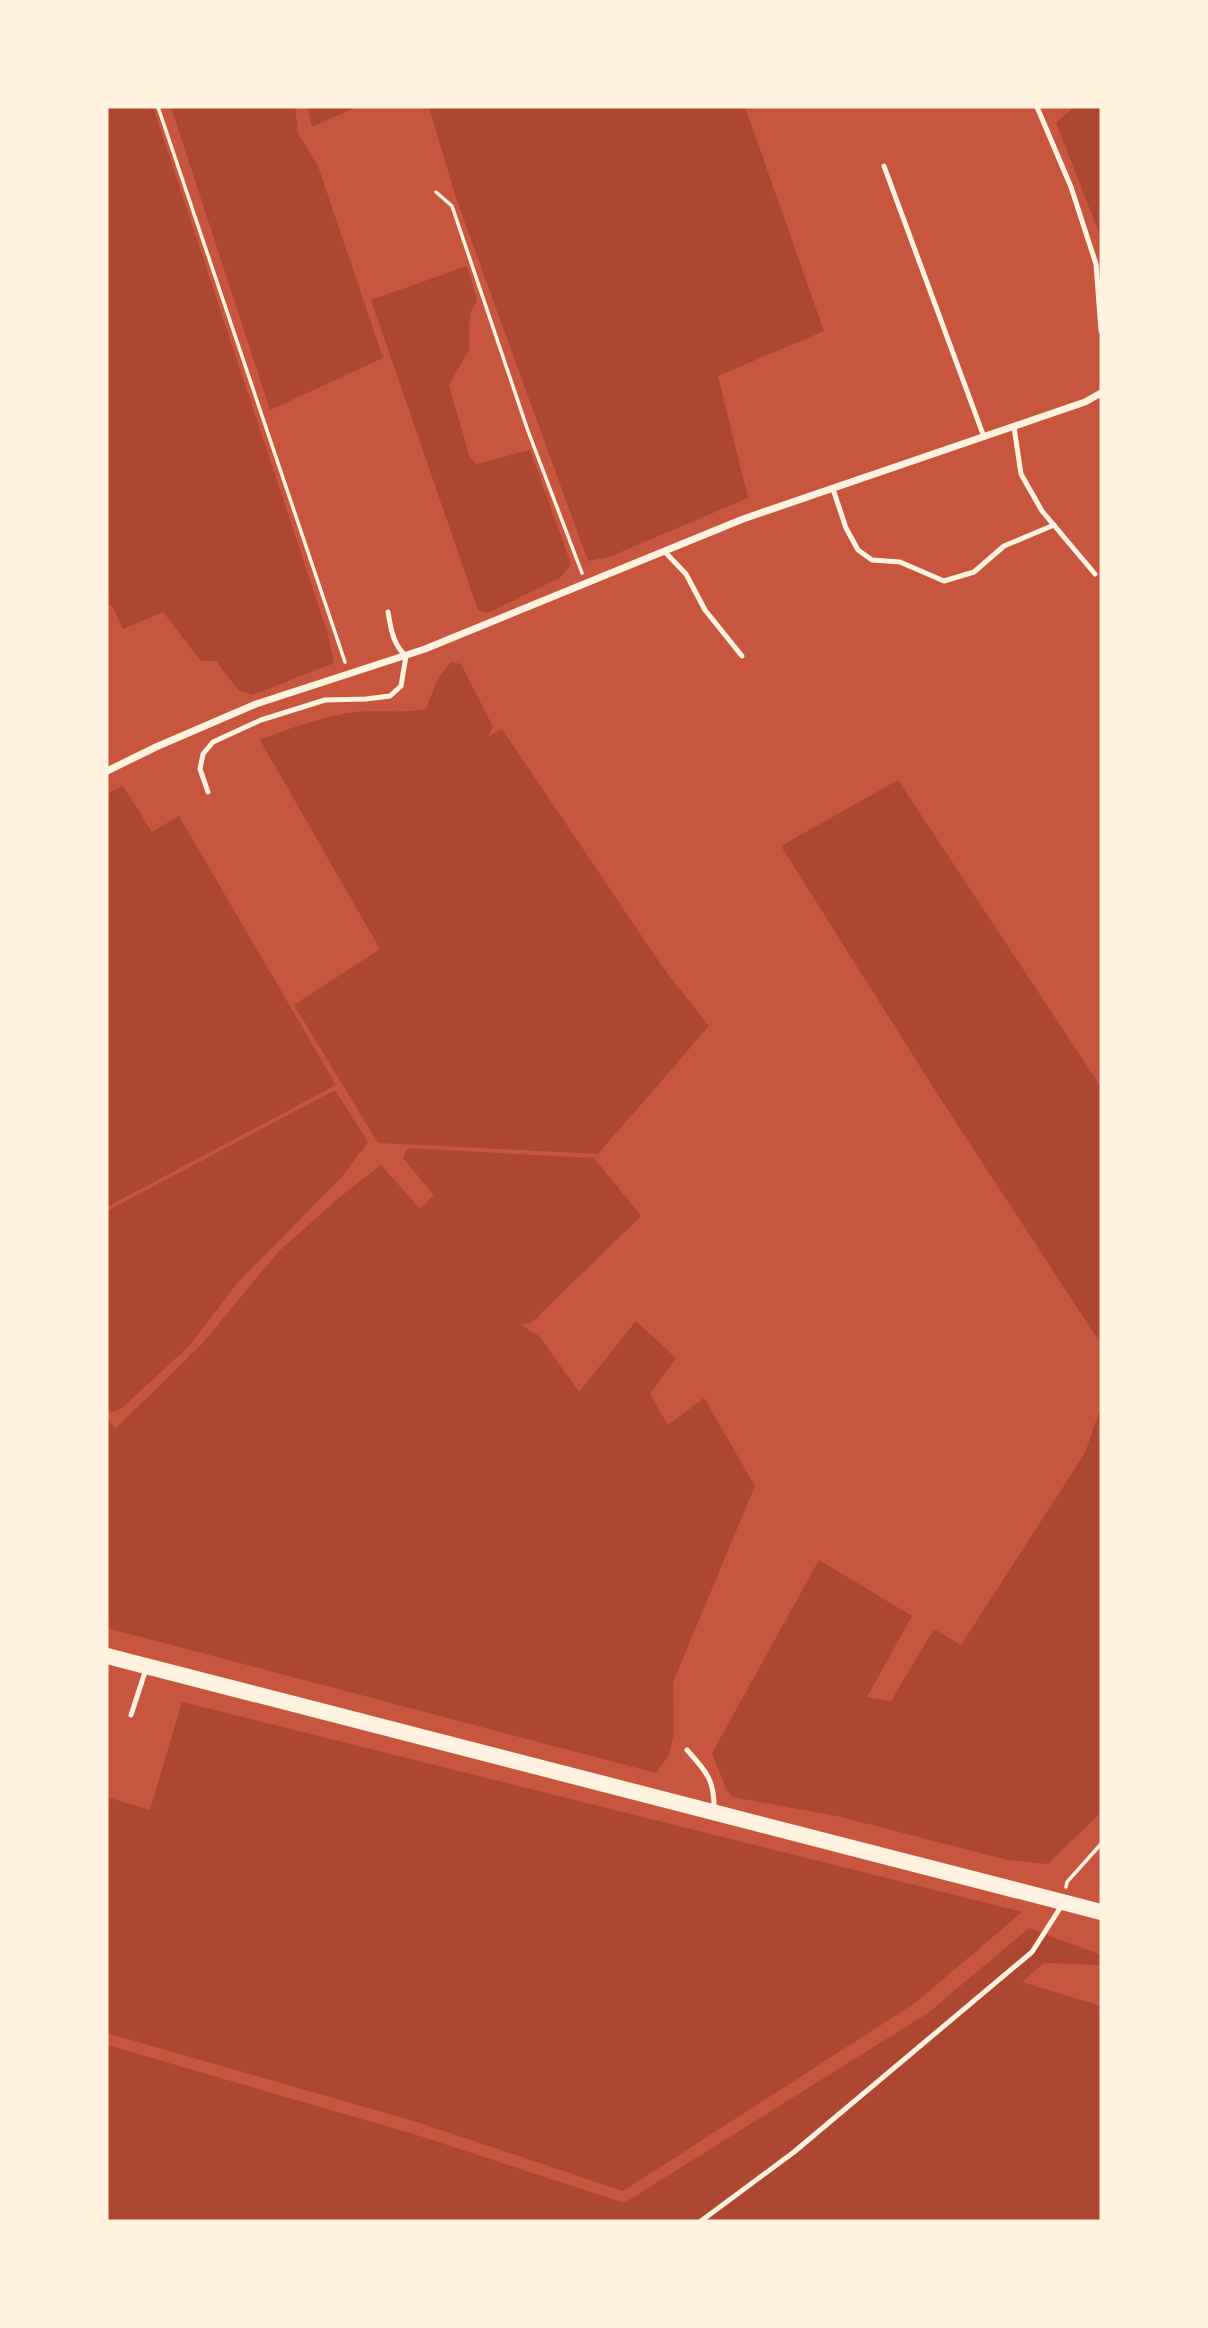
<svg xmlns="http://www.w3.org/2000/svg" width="1208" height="2328" viewBox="0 0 1208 2328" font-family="'Exo 2',sans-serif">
<rect width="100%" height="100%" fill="#c8553d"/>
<g fill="#ae4732">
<polygon points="107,107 153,107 327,631 334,663 253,695 238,690 216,661 201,661 163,612 123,629 111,604 107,607"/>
<polygon points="171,107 295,107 298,133 318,166 383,358 270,410"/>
<polygon points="308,107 356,107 312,127"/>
<polygon points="429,107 745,107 824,331 718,376 748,498 609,557 588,561 456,198"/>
<polygon points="1074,107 1101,107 1101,247 1101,238 1056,123"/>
<polygon points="467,266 477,301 470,313 469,350 449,385 469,455 476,464 530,450 571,564 561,577 488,613 478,610 371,300"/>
<path d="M451 662 461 664 493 727 488 737 502 729 664 969 709 1026 598 1154 378 1143 294 1005 380 949 260 740C284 730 323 717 349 713 374 709 400 714 426 709L438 678Z"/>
<polygon points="898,780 1101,1087 1101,1344 938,1095 781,846"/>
<polygon points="123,786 152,832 179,816 336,1085 107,1207 107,794"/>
<polygon points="335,1090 368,1142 341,1178 239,1281 190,1345 121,1409 107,1413 107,1211"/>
<polygon points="408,1148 594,1158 641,1216 531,1323 520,1324 539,1336 579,1392 636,1321 676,1358 650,1394 668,1425 704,1398 755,1486 673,1682 674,1733 669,1755 656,1773 107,1628 107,1418 115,1429 201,1345 278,1252 340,1197 381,1165 420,1209 434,1195 403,1158"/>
<polygon points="1101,1406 1101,1812 1048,1864 1008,1860 837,1816 732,1797 726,1789 712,1753 819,1560 912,1616 867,1697 891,1701 934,1629 961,1645 1085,1453"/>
<polygon points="182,1702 1022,1912 915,2003 623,2191 417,2122 107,2033 107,1797 150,1810"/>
<polygon points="1029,1928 1101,1955 1101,1965 1044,1963 1022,1982 1101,2006 1101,2221 107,2221 107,2045 420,2136 624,2203 928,2013"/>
</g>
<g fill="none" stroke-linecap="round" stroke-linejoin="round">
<g stroke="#fff3e0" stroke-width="3.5">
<polyline points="158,107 345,662"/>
<polyline points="436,192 452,206 528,431 582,573"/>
<polyline points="1066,1887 1067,1882 1101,1844"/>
</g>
<g stroke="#fff3e0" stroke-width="5">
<polyline points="1037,107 1071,187 1096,264 1101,331"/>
<polyline points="884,166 984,437"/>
<polyline points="1014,427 1021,474 1042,511 1095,574"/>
<polyline points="833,489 846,528 858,550 872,560 900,562 944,581 974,572 1004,546 1054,525"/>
<polyline points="664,551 686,574 705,610 742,656"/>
<path d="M208 792 200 769 203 754 213 742 261 720 325 700 366 699 390 696 401 686 406 656C393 645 391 629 388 612"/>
<polyline points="131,1715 146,1669"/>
<path d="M687 1750C707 1772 715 1781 714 1811"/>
<polyline points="701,2221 794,2152 1032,1952 1062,1905"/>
</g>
<polyline stroke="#fff3e0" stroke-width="7" points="107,771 156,747 256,704 425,649 743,519 1085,402 1101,393"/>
<polyline stroke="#fff3e0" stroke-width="16" points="107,1656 1101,1912"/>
</g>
<rect width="1208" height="2328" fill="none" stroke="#fff3e0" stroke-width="217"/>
</svg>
